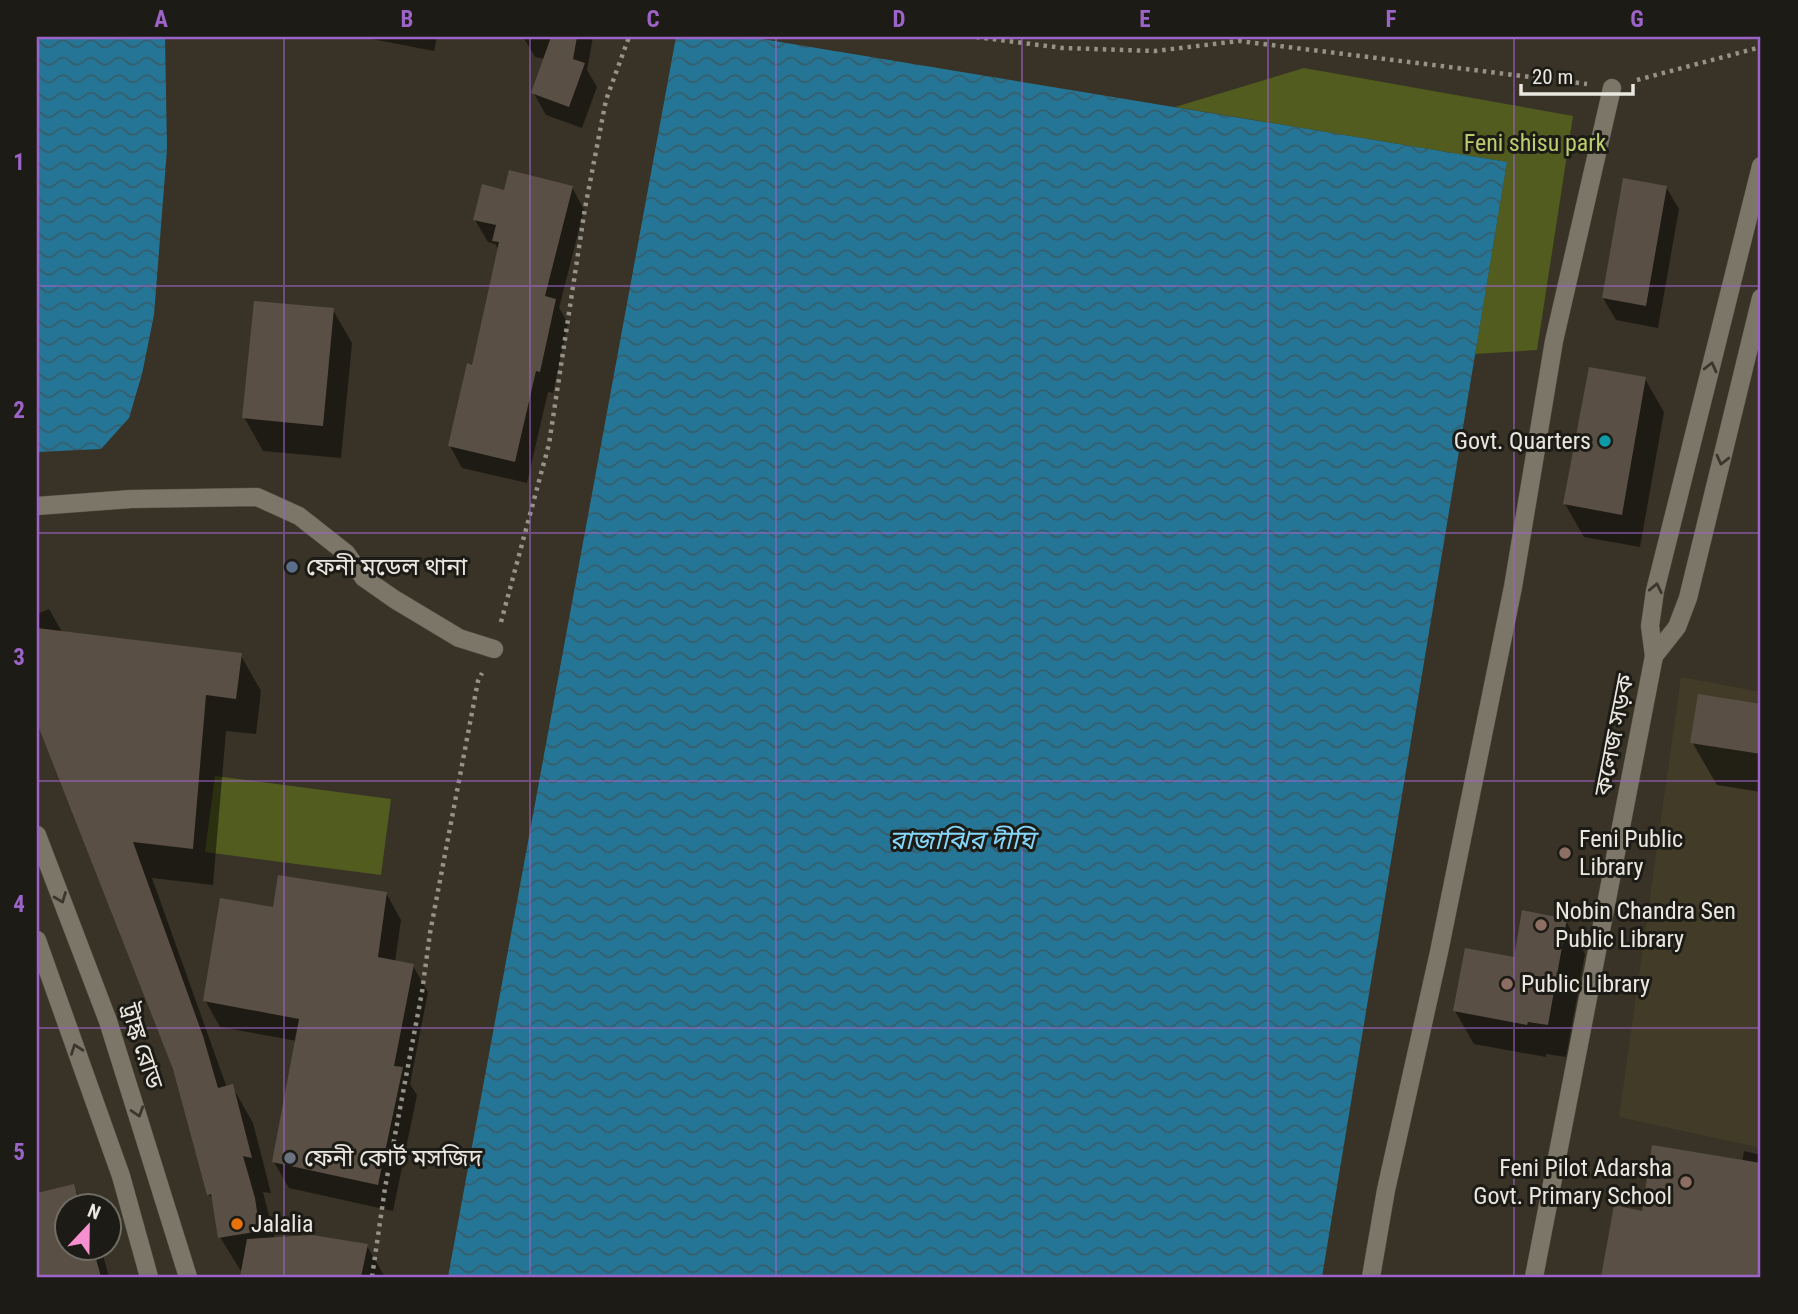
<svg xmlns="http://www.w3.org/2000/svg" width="1798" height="1314" viewBox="0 0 1798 1314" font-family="'Roboto Condensed','Noto Sans Bengali',sans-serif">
<defs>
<pattern id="water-waves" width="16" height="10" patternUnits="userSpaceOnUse" patternTransform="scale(1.75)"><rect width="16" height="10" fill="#257696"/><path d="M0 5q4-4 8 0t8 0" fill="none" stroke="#365e6c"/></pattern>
</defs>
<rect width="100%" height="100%" fill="#383326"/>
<polygon fill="#413b27" points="1681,677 1761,692 1761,1148 1619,1117"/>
<g fill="#525c1f">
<polygon points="1304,68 1573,116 1537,350 1475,354 1507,162 1175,107"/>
<polygon points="215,776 391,799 381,875 205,852"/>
</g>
<g fill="url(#water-waves)">
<polygon points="37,37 165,37 167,149 154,315 142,374 129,418 101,449 37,452"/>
<polygon points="676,37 750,37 1507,162 1322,1277 448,1277"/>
</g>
<g fill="#0007">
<polygon points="371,37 437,37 434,51 372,39"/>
<polygon points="523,37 593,37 587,70 597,87 582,128 546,115 533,92 545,59 535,57"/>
<polygon points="572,187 584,210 559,308 568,323 553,393 548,392 527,483 462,468 450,446 473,367 499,250 495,244 488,242 475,220 505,192"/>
<polygon points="1666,187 1679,209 1658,328 1616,320 1603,298"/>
<polygon points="333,310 352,343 341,458 263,451 244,417"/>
<polygon points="1645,379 1664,412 1640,547 1584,537 1565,504"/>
<polygon points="49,609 62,632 240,654 261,691 256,734 226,731 213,885 152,878 227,1088 232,1086 253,1123 271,1193 263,1192 275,1239 367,1246 385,1277 242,1277 242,1273 220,1237 215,1204 209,1194 175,1068 37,718 37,614"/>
<polygon points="1700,696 1761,706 1761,792 1717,785 1692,742"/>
<polygon points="386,893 401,920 395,962 413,966 428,992 410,1084 417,1095 393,1211 289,1188 274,1162 297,1041 220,1027 205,1000 275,909"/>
<polygon points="1566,921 1585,954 1566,1057 1546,1054 1546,1057 1474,1044 1455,1011 1515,959"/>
<polygon points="1744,1151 1761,1155 1761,1277 1602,1277 1616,1207 1643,1213 1742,1162"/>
<polygon points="73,1186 85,1206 66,1206 66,1248 101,1248 109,1277 37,1277 37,1195"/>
</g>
<g fill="#5a4f45">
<polygon points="551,37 577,37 573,59 585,63 569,107 531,93"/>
<polygon points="509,170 573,186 545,296 556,299 540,372 536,371 515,462 448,446 467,363 472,365 499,242 492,241 496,225 473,220 482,184 504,190"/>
<polygon points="1623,178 1667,186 1646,306 1602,298"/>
<polygon points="254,301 334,308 323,426 242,418"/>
<polygon points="1589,367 1646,377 1622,515 1563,504"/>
<polygon points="37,628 242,653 236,699 206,695 193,849 133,842 203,1036 218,1088 233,1084 252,1158 243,1156 255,1198 260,1231 218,1238 211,1194 207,1195 173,1069 37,723"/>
<polygon points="1698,694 1761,704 1761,754 1690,743"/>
<polygon points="278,875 387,892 378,957 414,964 394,1066 403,1067 378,1185 272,1162 299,1019 203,1001 220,898 273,907"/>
<polygon points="1522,910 1567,919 1548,1025 1528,1022 1527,1025 1453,1011 1465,948 1514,957"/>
<polygon points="1652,1145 1761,1163 1761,1277 1601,1277 1614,1205 1642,1211"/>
<polygon points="74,1184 80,1206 66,1206 66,1248 93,1248 101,1277 37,1277 37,1193"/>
<polygon points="312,1235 368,1244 361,1277 240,1277 247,1239"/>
</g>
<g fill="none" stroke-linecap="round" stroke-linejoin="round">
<g stroke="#545045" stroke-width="19">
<polyline id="lane" points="37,506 131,499 257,497 299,516 346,553 364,578 394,599 459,638 494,649"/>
</g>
<g stroke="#545045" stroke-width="19">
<polyline id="street" points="1371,1277 1386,1190 1439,952 1513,587 1554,341 1612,88"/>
</g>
<g stroke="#545045" stroke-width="19">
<g id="secondary">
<polyline points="1654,656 1677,627 1688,598 1761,298"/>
<polyline points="37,835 108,1021 188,1277"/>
<polyline points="37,940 121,1176 149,1277"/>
<polyline points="1534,1277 1654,656 1650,626 1655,591 1761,166"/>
</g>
</g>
<g stroke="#969288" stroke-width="4.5" stroke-dasharray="3.5 5" stroke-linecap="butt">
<polyline points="976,37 1063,48 1155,51 1239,41 1587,84"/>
<polyline points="1637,80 1761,47"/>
<polyline points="501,622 549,444 585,208 606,100 629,37"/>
<polyline points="372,1277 385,1188 422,992 430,933 478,681 482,673"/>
</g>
<use href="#lane" stroke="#7b7667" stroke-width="18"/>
<use href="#street" stroke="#7b7667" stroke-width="18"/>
<use href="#secondary" stroke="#7b7667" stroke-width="18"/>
</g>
<defs><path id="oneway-chevron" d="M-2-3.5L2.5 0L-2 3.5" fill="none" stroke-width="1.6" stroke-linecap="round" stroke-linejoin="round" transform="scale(1.75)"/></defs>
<g stroke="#39362e">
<use href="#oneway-chevron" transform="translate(1711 367) rotate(-76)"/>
<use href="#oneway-chevron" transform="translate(1722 460) rotate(104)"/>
<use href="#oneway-chevron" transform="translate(1656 588) rotate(-78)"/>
<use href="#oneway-chevron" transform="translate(61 898) rotate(69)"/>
<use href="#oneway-chevron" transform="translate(76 1049) rotate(-110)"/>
<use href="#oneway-chevron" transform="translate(138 1112) rotate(72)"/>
</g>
<path fill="none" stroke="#9c64c9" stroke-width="2" stroke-opacity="0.55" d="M284 37V1277M530 37V1277M776 37V1277M1022 37V1277M1268 37V1277M1514 37V1277M37 286H1761M37 533H1761M37 781H1761M37 1028H1761"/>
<circle fill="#0f9aa8" stroke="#1d1b15" stroke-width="2.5" cx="1605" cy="441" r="7"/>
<circle fill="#5c6f8a" stroke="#1d1b15" stroke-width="2.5" cx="292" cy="567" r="7"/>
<g fill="#8d6e63" stroke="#1d1b15" stroke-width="2.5">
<circle cx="1565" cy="853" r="7"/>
<circle cx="1541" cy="925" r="7"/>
<circle cx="1507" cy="984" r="7"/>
<circle cx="1686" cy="1182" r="7"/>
</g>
<circle fill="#6b7280" stroke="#1d1b15" stroke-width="2.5" cx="290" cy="1158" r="7"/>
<circle fill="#e8710a" stroke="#1d1b15" stroke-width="2.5" cx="237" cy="1224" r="7"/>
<g text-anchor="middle" stroke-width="6" stroke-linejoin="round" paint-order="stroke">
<g font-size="24" fill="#bccd6f" stroke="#1d1b15">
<text x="1535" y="151">Feni shisu park</text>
</g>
<g font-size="24" fill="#e9e7df" stroke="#1d1b15" text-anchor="start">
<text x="1591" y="449" text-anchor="end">Govt. Quarters</text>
<text x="306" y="575">ফেনী মডেল থানা</text>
<text x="1579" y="847">Feni Public<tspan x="1579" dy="28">Library</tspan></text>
<text x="1555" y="919">Nobin Chandra Sen<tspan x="1555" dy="28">Public Library</tspan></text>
<text x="1521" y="992">Public Library</text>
<text x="304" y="1166">ফেনী কোর্ট মসজিদ</text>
<text x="1672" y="1176" text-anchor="end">Feni Pilot Adarsha<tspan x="1672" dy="28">Govt. Primary School</tspan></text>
<text x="251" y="1232">Jalalia</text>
</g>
<g font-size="24" fill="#e9e7df" stroke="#1d1b15">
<text transform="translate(1614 735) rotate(-79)" y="8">কলেজ সড়ক</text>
<text transform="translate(142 1046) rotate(72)" y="8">ট্রাঙ্ক রোড</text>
</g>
<g font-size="26" font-style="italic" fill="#84d7fc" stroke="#1d1b15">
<text x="962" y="849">রাজাঝির দীঘি</text>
</g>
</g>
<rect width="1798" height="1314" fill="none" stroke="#1d1b15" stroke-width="77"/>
<g transform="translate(88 1227) rotate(22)"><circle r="33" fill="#1d1b15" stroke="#6f6d66" stroke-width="2"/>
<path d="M0-5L12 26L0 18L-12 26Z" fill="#f790cf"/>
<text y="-10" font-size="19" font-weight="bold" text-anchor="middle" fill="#e9e7df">N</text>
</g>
<path d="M1521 84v10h112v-10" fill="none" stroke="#e9e7df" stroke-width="3.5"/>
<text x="1532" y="84" font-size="21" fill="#e9e7df" stroke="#1d1b15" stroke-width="5" paint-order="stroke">20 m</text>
<rect x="38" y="38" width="1721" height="1238" fill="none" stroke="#9c64c9" stroke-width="2.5"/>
<g font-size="23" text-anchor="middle" font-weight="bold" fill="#9c64c9">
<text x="161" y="27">A</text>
<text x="407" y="27">B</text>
<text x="653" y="27">C</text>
<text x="899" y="27">D</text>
<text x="1145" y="27">E</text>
<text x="1391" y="27">F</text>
<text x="1637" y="27">G</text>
<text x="19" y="170">1</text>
<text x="19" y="418">2</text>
<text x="19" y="665">3</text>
<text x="19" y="912">4</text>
<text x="19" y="1160">5</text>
</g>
</svg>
